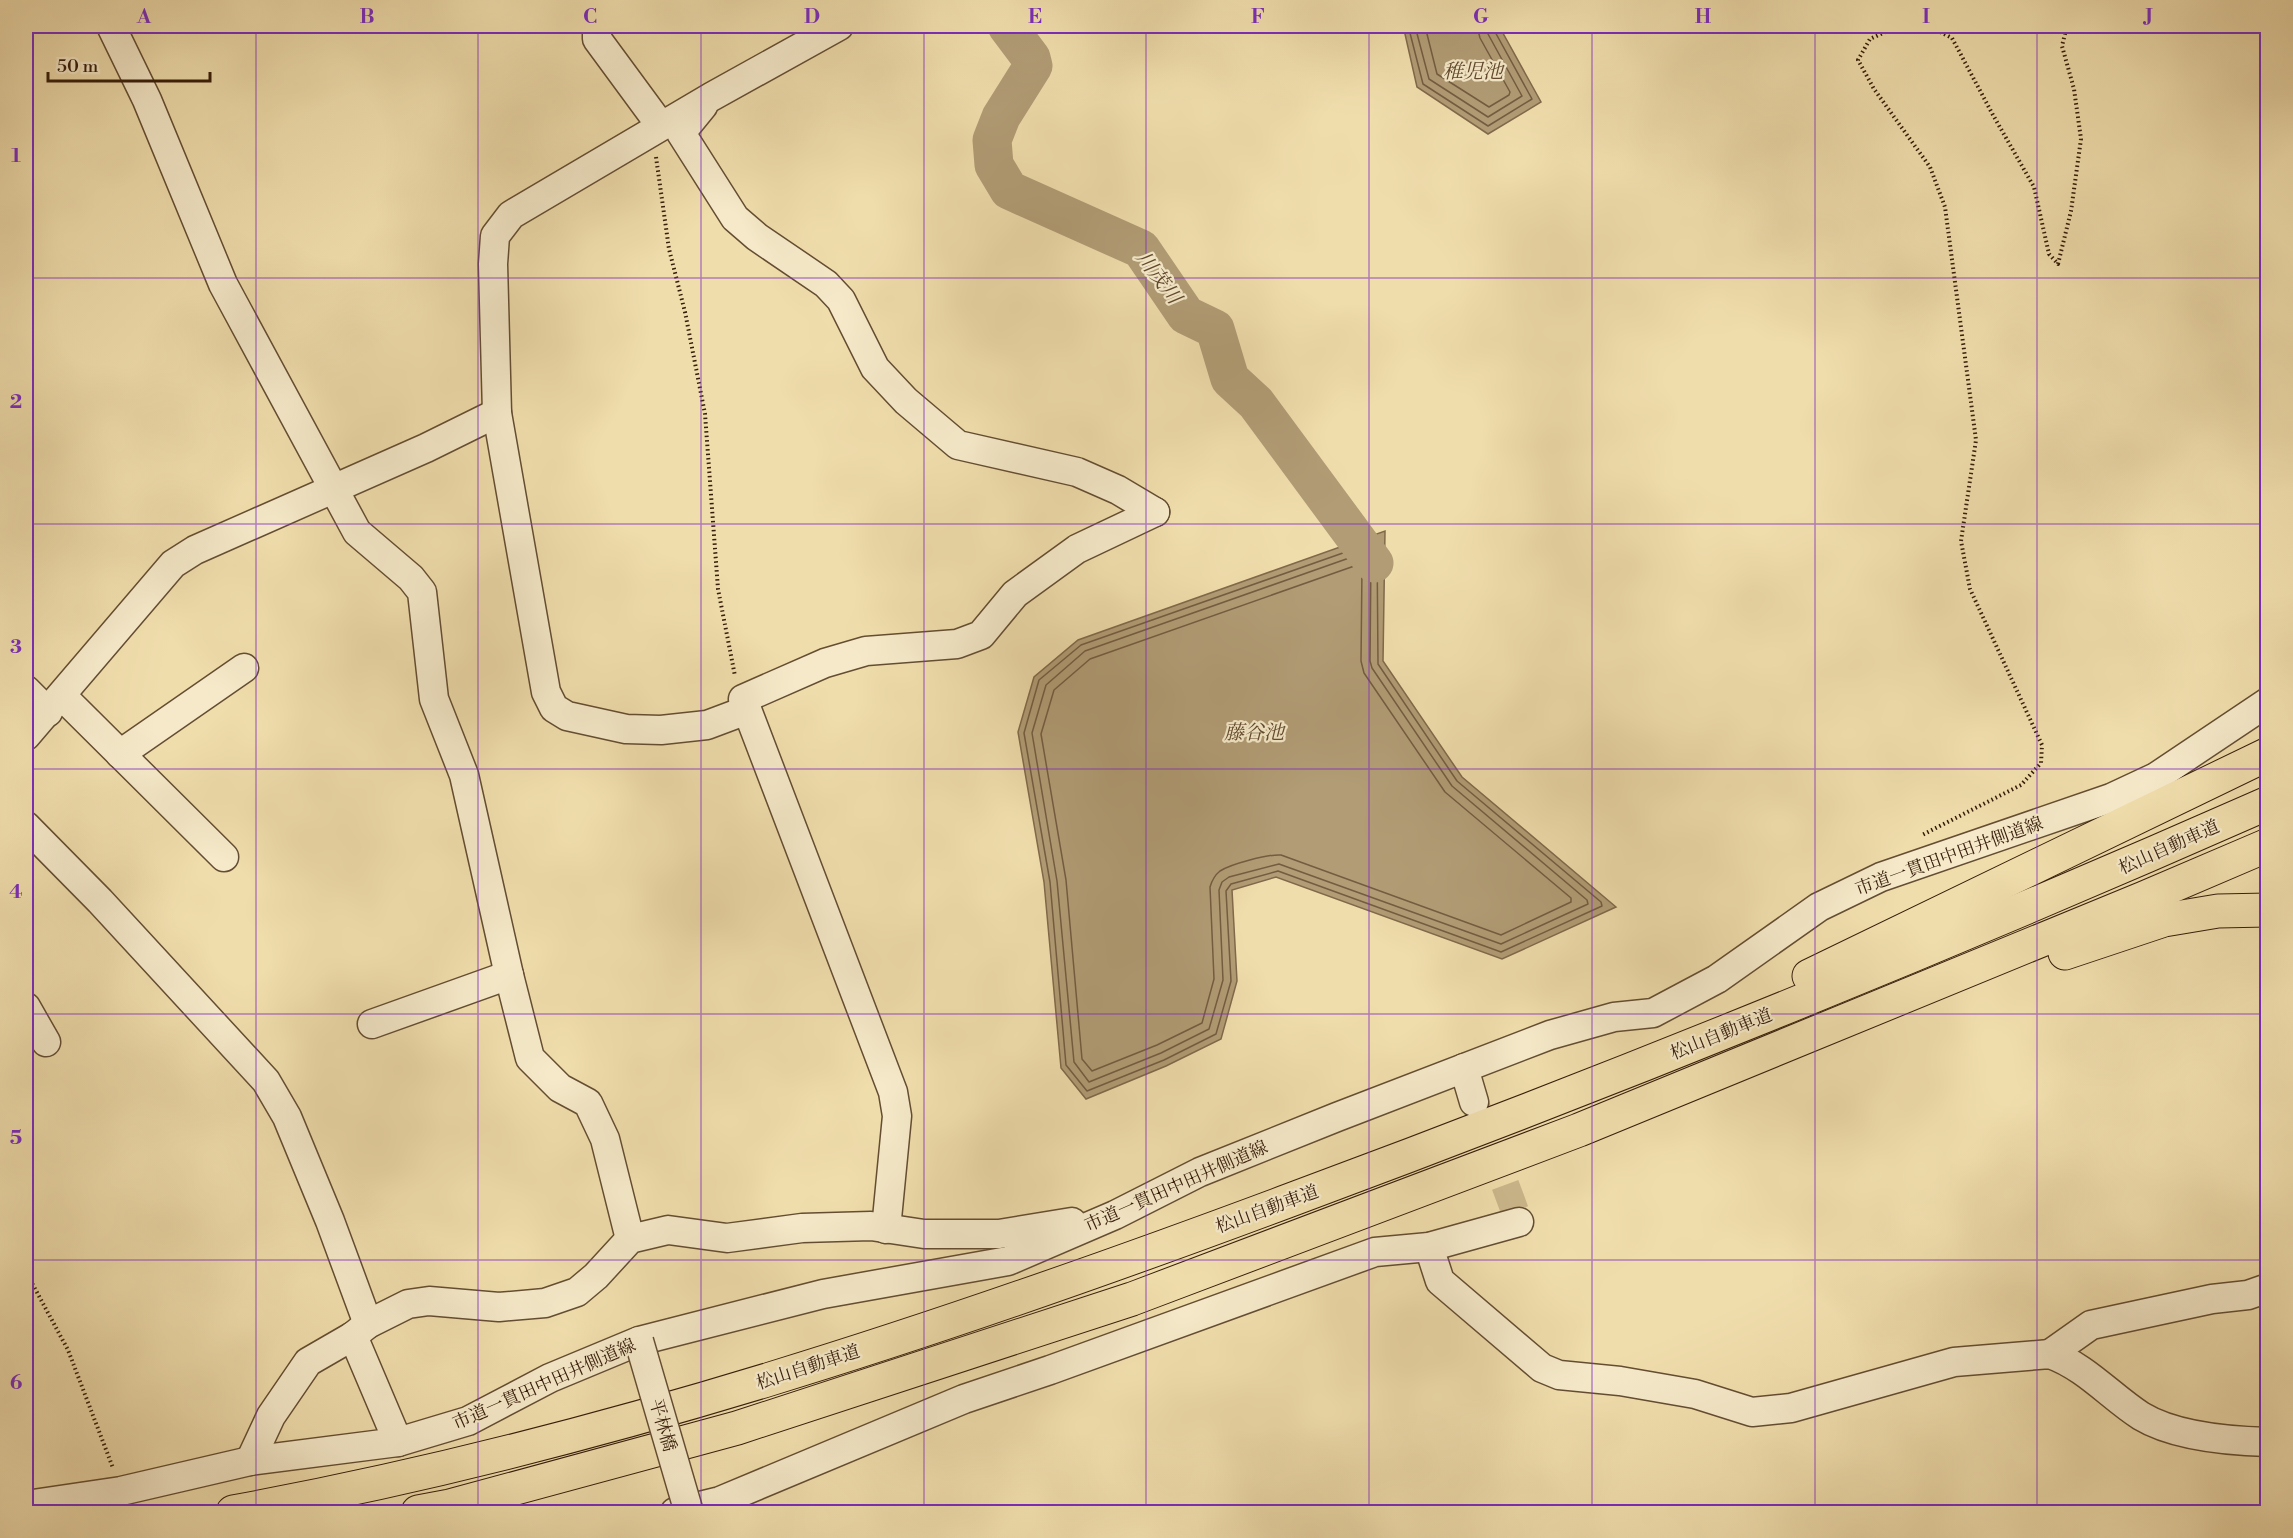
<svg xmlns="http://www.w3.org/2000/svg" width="2293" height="1538" viewBox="0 0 2293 1538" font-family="'Libre Bodoni','Noto Serif JP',serif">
<rect width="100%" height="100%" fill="#f0ddac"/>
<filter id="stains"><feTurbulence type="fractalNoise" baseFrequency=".00333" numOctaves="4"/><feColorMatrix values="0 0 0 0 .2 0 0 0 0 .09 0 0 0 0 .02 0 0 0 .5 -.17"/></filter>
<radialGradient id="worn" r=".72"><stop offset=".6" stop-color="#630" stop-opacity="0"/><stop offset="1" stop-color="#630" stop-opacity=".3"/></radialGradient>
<g fill="#b19c75" stroke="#80694a" stroke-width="1.5">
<polygon points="1394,26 1499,26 1541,102 1488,134 1417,87 1405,34"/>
<polygon points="1385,531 1383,661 1462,777 1616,907 1502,959 1276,877 1232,890 1237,981 1221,1039 1166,1066 1086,1099 1061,1068 1044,882 1018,732 1034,677 1078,640"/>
</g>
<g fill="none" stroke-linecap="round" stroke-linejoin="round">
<g stroke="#745c40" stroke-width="1.5">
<polyline points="1404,26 1410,33 1423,84 1488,126 1532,99 1494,30 1494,26"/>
<polyline points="1415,26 1429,79 1488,117 1522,96 1488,34 1486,26"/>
<polyline points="1425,26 1437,74 1489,107 1509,95 1510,92 1480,38 1477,26"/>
<polygon points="1377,541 1378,664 1457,781 1601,902 1602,906 1501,952 1278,871 1231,884 1226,891 1231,981 1216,1034 1164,1060 1087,1091 1066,1065 1050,882 1024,733 1039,680 1081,645"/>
<polygon points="1369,551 1371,554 1370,661 1372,668 1452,786 1587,900 1588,904 1501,944 1279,864 1229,877 1222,882 1219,890 1223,980 1209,1029 1161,1053 1089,1082 1074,1062 1057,881 1032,733 1046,685 1085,651"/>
<path d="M1360 564 1362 567 1361 661 1364 673 1445 792 1571 898V902L1501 935 1281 855C1268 854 1231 864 1220 871 1215 875 1212 880 1210 887L1214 979 1202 1023 1157 1045 1092 1071 1082 1059 1066 880 1041 734 1054 690 1090 659Z"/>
</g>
<polyline stroke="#b19c75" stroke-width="39" points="1007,26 1031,58 1033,66 1001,117 992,140 994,165 1009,190 1141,249 1186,315 1215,329 1230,379 1256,403 1374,563"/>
<polyline stroke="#cbb78c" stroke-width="28" stroke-dasharray="28 14" stroke-linecap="butt" points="1476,1106 1519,1222"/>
<g stroke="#644d32" stroke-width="31">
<g id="minor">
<polyline points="111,26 147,100 223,284 357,532 411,578 422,592 434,699 464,775 509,975 530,1058 560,1088 588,1103 605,1139 630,1239"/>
<polyline points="597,26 597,39 661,126"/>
<polyline points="703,106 681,133 735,218 757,237 826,284 841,300 875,368 906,401 958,445 1077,472 1118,490 1155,512"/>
<polyline points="26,690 48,712"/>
<polyline points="62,696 224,857"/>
<polyline points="747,710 707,725 661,730 626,729 567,716 554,708 546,692 497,413 493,264 495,236 511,215 711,97 839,26"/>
<polyline points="26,736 173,564 195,550 426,448 497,413"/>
<polyline points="120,754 244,668"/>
<polyline points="26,826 100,901 266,1081 287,1117 330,1221 368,1324"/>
<polyline points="26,1007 46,1042"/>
<polyline points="372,1024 509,975"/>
<polyline points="1464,1068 1474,1102"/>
<polyline points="886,1229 897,1116 893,1092 743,699 825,663 866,651 957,644 981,635 1015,594 1077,549 1155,512"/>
<path d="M1429 1247 1440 1281 1542 1368 1559 1375 1620 1381 1695 1394 1752 1412 1791 1408 1954 1362 2050 1354C2086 1367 2110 1396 2141 1416 2174 1436 2230 1441 2268 1442"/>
<polyline points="353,1336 398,1442"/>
<polyline points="2050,1354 2091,1325 2212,1299 2248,1295 2268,1288"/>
<polyline points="250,1461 271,1416 308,1362 353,1336 368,1324 408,1304 429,1301 499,1307 545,1303 577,1292 596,1276 630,1239 668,1230 727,1238 802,1228 871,1226 924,1234 999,1234 1072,1222"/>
<polyline points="26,1505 121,1491 250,1461 398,1442 468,1421 550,1378 639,1341 823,1294 1008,1261 1115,1215 1200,1172 1337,1117 1550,1035 1614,1017 1653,1013 1717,979 1819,907 1881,877 2111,798 2156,777 2268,702"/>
<polyline points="675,1512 720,1501 964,1399 1050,1370 1375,1252 1429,1247 1519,1222"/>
</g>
</g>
<g stroke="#361d0a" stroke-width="35">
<g id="highway">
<polyline points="2065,953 2164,920 2218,911 2268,910"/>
<polyline points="1809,976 2268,754"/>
<path d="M233 1512C596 1446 948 1328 1293 1199 1622 1077 1946 945 2268 803"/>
<polyline points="418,1512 450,1506 737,1428 1132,1299 1579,1130 2144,898 2268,845"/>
</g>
</g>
<g stroke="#361d0a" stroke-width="4" stroke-dasharray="1.5 3" stroke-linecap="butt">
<polyline points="1898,26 1870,39 1858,60 1874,89 1930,167 1945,207 1976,440 1961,541 1970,589 2042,745 2041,763 2021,785 1922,835"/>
<polyline points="1928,26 1952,38 1993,115 2034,187 2049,254 2058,264 2071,211 2081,139 2074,89 2062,46 2067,26"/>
<polyline points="656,157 669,249 685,312 705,414 718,589 735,676"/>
<polyline points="26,1272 68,1350 113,1468"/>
</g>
<use href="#minor" stroke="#f5e9c9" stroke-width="28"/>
<use href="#highway" stroke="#f0ddac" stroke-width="33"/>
<g stroke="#644d32" stroke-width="31" stroke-linecap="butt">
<polyline id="minor-bridge" points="639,1341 688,1509"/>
</g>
<use href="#minor-bridge" stroke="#f5e9c9" stroke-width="28"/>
</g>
<path fill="none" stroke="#7b2cbf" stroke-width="1.5" stroke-opacity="0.55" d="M256 26V1512M478 26V1512M701 26V1512M924 26V1512M1146 26V1512M1369 26V1512M1592 26V1512M1815 26V1512M2037 26V1512M26 278H2268M26 524H2268M26 769H2268M26 1014H2268M26 1260H2268"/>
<g text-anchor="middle" stroke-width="4.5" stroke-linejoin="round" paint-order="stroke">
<g font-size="18" fill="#361d0a" stroke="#f5e9c9">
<text transform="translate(2169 847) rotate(-24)" y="6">松山自動車道</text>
<text transform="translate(1949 856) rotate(-20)" y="6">市道一貫田中田井側道線</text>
<text transform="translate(1721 1034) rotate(-22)" y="6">松山自動車道</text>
<text transform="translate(1176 1186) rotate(-24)" y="6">市道一貫田中田井側道線</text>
<text transform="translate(1267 1209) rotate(-20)" y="6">松山自動車道</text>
<text transform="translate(808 1367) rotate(-18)" y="6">松山自動車道</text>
<text transform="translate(544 1384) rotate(-24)" y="6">市道一貫田中田井側道線</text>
<text transform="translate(663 1425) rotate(74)" y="6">平林橋</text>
</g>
<g font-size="20" font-style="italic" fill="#61492f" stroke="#f5e9c9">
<text x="1473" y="78">稚児池</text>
<text transform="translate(1159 277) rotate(53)" y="7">川茂川</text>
<text x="1254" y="739">藤谷池</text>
</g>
</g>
<rect width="2293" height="1538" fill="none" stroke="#f0ddac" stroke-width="66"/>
<path d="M48 72v9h162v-9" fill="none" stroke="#361d0a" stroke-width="3"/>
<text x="57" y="72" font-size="18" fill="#361d0a" stroke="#f5e9c9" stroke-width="4.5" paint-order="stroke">50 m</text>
<rect x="33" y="33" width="2227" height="1472" fill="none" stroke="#7b2cbf" stroke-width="2"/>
<g font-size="20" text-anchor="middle" font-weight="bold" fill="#7b2cbf">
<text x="144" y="23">A</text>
<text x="367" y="23">B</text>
<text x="590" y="23">C</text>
<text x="812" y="23">D</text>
<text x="1035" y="23">E</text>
<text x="1258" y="23">F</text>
<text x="1481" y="23">G</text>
<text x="1703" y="23">H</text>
<text x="1926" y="23">I</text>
<text x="2149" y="23">J</text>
<text x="16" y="162">1</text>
<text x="16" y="408">2</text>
<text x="16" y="653">3</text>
<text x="16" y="898">4</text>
<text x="16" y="1144">5</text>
<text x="16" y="1389">6</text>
</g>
<rect width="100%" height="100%" filter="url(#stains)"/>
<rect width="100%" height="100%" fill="url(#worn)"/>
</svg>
